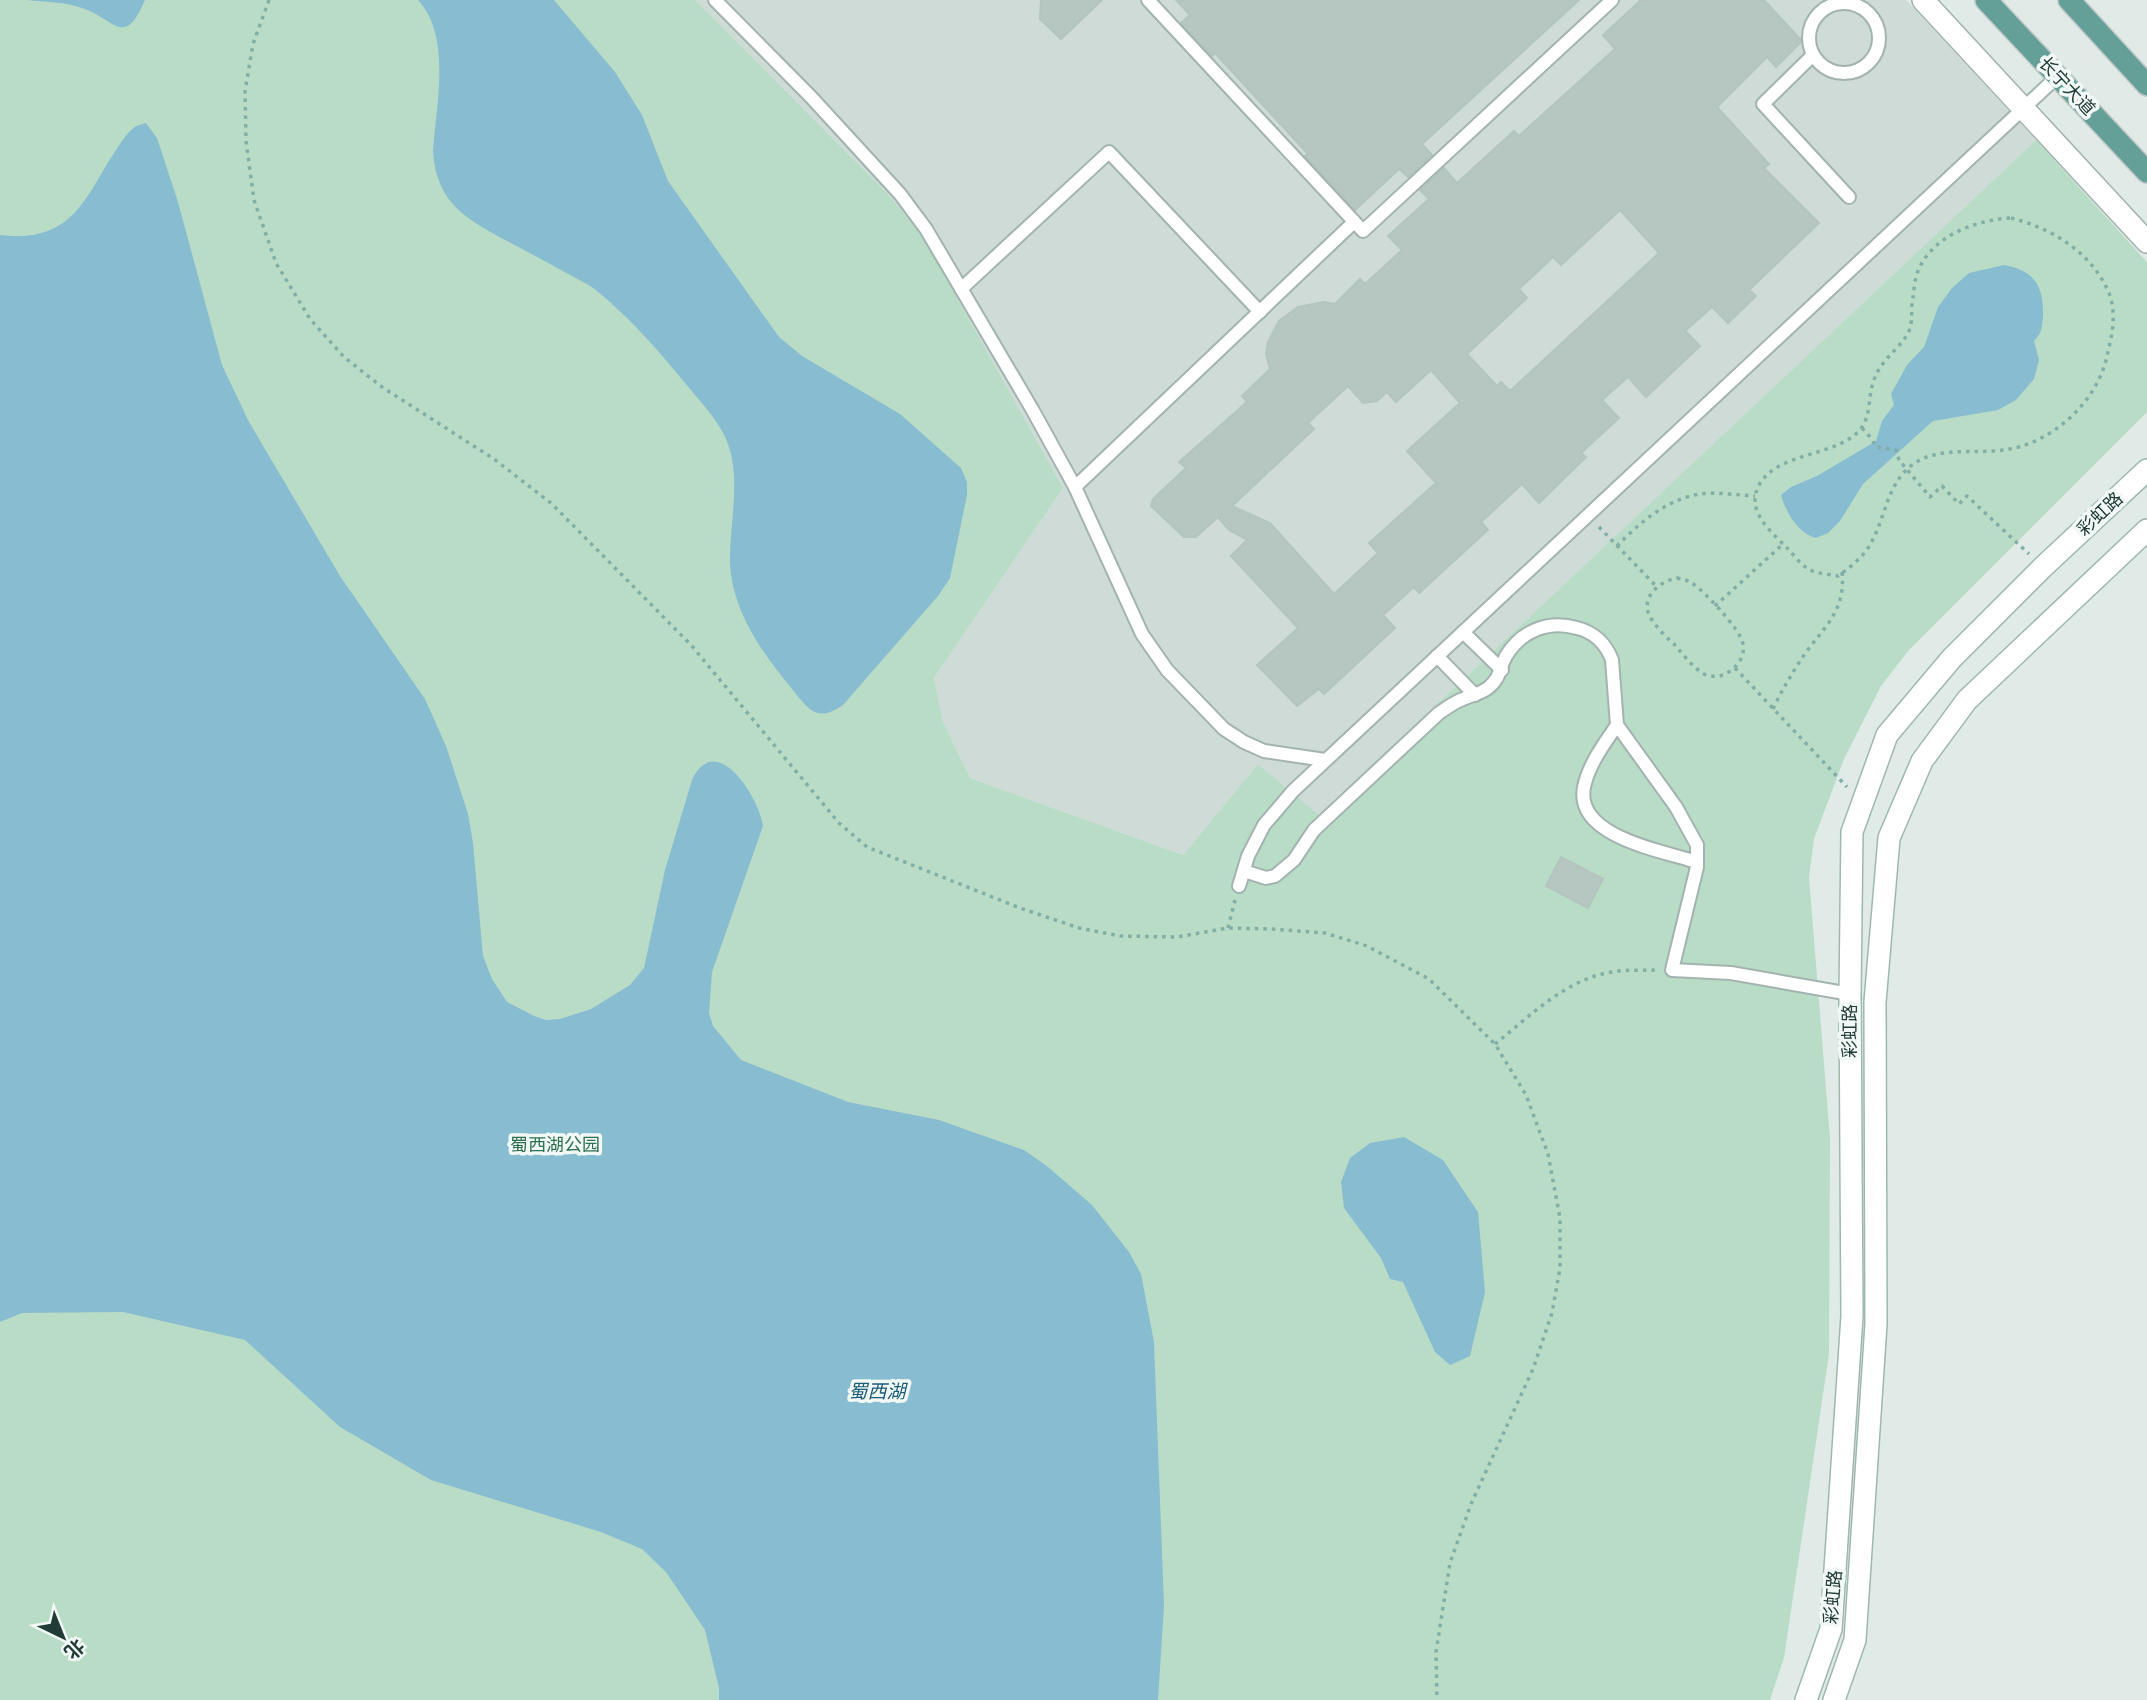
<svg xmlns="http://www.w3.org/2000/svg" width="2147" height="1700" viewBox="0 0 2147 1700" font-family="Roboto,'Noto Sans SC',sans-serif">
<rect width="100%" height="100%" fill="#e0ebe8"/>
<polygon fill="#cedbd7" points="695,0 1906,0 2036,140 1319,815 1258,764 1183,855 970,778 943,722 934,678 1063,488 922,235 885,191"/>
<polygon fill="#b9dcc7" points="0,0 695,0 885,191 922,235 1063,488 934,678 943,722 970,778 1183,855 1258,764 1319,815 2036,140 2147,262 2147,412 1909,650 1881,686 1844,759 1814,839 1809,877 1830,1138 1829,1354 1784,1658 1770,1700 0,1700"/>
<g fill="#88bcd0">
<path d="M27 0H145C124 50 114 18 82 8 65 2 44 2 27 0Z"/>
<path d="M418 0H554L615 72 642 115 668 181 779 337 802 356 900 414 961 468 967 482V495L950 578 938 596 843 705C817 723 809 710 792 689 763 654 732 611 730 563 729 522 744 471 723 433 713 414 698 399 685 383 658 350 630 318 597 291 589 284 579 280 570 275 550 264 530 253 509 242 468 220 436 204 433 151 436 104 452 37 418 0Z"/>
<path d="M146 123 157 138 178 202 222 365 249 422 340 576 425 699 446 746 468 814 473 843 483 956 492 979 507 1002 534 1016 546 1020 560 1019 591 1009 630 985 644 968 665 870 692 780C716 729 759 797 763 826L712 972 709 1013 713 1026 741 1060 848 1102 939 1120 1024 1150 1048 1167 1092 1205 1129 1252 1141 1274 1154 1342 1164 1606 1158 1700H719V1688L705 1630 666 1572 642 1549 601 1532 431 1480 340 1427 245 1340 123 1312 22 1313 0 1322V235C83 245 87 184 129 132L136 126Z"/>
<path d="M2004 265C2034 270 2044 286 2043 316 2042 327 2042 333 2034 341L2039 360 2034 379 2016 400 1998 410 1933 421 1863 484 1840 521 1828 533 1816 538C1798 533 1786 513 1781 495L1791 487 1817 476 1876 441 1882 421 1894 405 1891 394 1907 365 1924 347 1938 307 1952 288 1969 273Z"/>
<polygon points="1404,1137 1443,1160 1478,1212 1485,1292 1470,1356 1450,1365 1435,1352 1403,1282 1390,1279 1381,1258 1344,1208 1341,1182 1350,1158 1370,1143"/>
</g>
<g fill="#b6c6c1" stroke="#b3c5bf" stroke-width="2" fill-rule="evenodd">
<polygon points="1041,0 1102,0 1061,39 1040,19"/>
<polygon points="1176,0 1579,0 1422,144 1432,155 1408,177 1399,169 1355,210 1305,156 1308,154 1215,53 1212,56 1181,23 1190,15"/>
<path d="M1641 0H1764L1802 41 1776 67 1767 57 1717 107 1769 164 1764 168 1819 223 1749 290 1756 296 1728 323 1712 307 1685 331 1700 346 1646 397 1628 377 1602 400 1619 418 1581 453 1586 457 1539 503 1522 484 1481 522 1488 530 1419 593 1414 587 1383 615 1395 628 1324 694 1319 689 1297 706 1257 665 1298 628 1231 556 1247 540 1229 530 1218 517 1196 537H1184L1151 506 1153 499 1186 468 1179 462 1247 402 1242 396 1270 369 1266 354 1268 342 1279 321 1298 307 1324 302 1335 304 1360 279 1365 284 1402 250 1388 236 1429 199 1420 190 1444 168 1457 183 1514 131 1519 136 1615 49 1603 35ZM1620 210 1659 253 1510 391 1501 382 1497 386 1467 354 1527 298 1519 289 1553 257 1561 265ZM1431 370 1460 403 1407 451 1436 483 1369 543 1378 553 1334 594 1270 523 1232 506 1314 429 1308 423 1348 386 1363 403 1377 401 1387 392 1396 402Z"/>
<polygon points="1561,857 1603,879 1588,908 1546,886"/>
</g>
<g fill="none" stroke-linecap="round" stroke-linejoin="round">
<g stroke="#a3b3af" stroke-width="16">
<g id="service">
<polyline points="715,0 811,97 900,194 926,229 1032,409 1075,487"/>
<polyline points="1148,0 1363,231 1612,0"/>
<circle cx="1844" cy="38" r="35"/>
<polyline points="1813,55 1763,104 1849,197"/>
<polyline points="961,289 1109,152 1260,312"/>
<polyline points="1463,632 1502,670"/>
<polyline points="1437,656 1475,695"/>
<path d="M1617 725C1604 744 1589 764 1584 787 1574 837 1664 851 1697 862"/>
<polyline points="1325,760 1264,751 1244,742 1224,729 1167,670 1142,634 1075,487 1354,222"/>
<path d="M1244 871 1266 878 1275 876 1294 860 1314 830 1439 713C1447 708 1454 702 1463 699 1471 695 1480 694 1488 688 1501 678 1499 668 1506 656 1522 630 1549 620 1577 628 1594 632 1606 644 1612 660L1617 725 1676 807 1697 845V867L1672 970 1731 973 1850 994"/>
<polyline points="1239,886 1248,856 1264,825 1293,791 2058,76"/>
</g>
</g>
<g stroke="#a3b3af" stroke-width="24">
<polyline id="minor" points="1923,0 2147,242"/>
</g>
<g stroke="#9fb7b1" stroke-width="24">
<g id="secondary">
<polyline points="1806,1700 1831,1629 1852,1316 1850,994 1852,832 1887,735 1952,658 2043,567 2147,470"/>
<polyline points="1834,1700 1855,1640 1876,1324 1875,1002 1889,838 1922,761 1967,700 2147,530"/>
</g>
</g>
<g stroke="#c1c8c7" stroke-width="24">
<g id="primary">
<polyline points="1986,0 2147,172"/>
<polyline points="2069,0 2147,85"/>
</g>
</g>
<g stroke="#81aea6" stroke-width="3.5" stroke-dasharray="3.5 5" stroke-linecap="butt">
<polyline points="269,0 253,44 245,91 246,141 254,200 276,263 310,319 344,357 382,387 494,459 552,504 691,645 839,823 867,847 1020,908 1079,928 1120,936 1177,937 1228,928 1272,929 1325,933 1367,946 1429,979 1495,1044 1526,1095 1548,1154 1560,1218 1560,1268 1552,1313 1533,1369 1471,1504 1450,1563 1436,1652 1437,1700"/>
<path d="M2011 218C2052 228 2092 253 2109 293 2117 314 2112 335 2107 356 2097 403 2050 445 2003 450 1976 454 1943 447 1918 461 1884 481 1887 522 1866 551 1858 561 1848 569 1838 576 1828 574 1815 574 1807 568 1800 564 1794 555 1788 549 1773 533 1746 513 1758 487 1776 450 1840 458 1862 427 1871 414 1868 395 1874 380 1881 359 1898 351 1908 333 1914 323 1910 308 1913 297 1914 289 1915 278 1918 271 1933 235 1976 220 2011 218Z"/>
<polyline points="1862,428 1872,439 1876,447 1896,450 1899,460 1930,497 1942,486 1959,504 1967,496 2029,554"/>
<polyline points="1599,527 1656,586"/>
<path d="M1617 546C1639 523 1667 499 1700 494 1717 492 1737 495 1755 496"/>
<path d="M1677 578C1682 579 1687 580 1692 583 1704 591 1741 630 1743 644 1746 659 1733 672 1720 676 1715 677 1709 676 1704 674 1692 667 1683 654 1674 644 1666 637 1658 629 1652 620 1638 600 1657 582 1677 578Z"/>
<polyline points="1715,606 1783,544"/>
<polyline points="1735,668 1847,787"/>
<path d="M1773 709C1782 690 1792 673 1804 655 1824 627 1846 611 1842 572"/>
<polyline points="1228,928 1235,900"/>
<path d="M1495 1044C1530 1016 1566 979 1612 972 1626 969 1642 971 1656 970"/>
</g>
<use href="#service" stroke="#fff" stroke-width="12"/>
<use href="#minor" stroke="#fff" stroke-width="21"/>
<use href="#secondary" stroke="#fff" stroke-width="21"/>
<use href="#primary" stroke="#65a098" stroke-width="21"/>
</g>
<g text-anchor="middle" stroke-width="7" stroke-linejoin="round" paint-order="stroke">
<g font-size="18" fill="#213b37" stroke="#f1f8f5">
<text transform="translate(2067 86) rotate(47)" y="6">长宁大道</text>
<text transform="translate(2100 514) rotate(-43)" y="6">彩虹路</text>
<text transform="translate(1850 1031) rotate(-90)" y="6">彩虹路</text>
<text transform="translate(1833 1597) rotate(-85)" y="6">彩虹路</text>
</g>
<g font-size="18" fill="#2c724f" stroke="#f1f8f5">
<text x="555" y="1151">蜀西湖公园</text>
</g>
<g font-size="19" font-style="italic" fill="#1c5c77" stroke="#f1f8f5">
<text x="877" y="1398">蜀西湖</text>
</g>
</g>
<g transform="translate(63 1637) rotate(137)" stroke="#f1f8f5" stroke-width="5" paint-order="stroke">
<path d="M0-5L12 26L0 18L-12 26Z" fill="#213b37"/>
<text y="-10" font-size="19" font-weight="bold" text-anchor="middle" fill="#213b37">北</text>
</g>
</svg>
